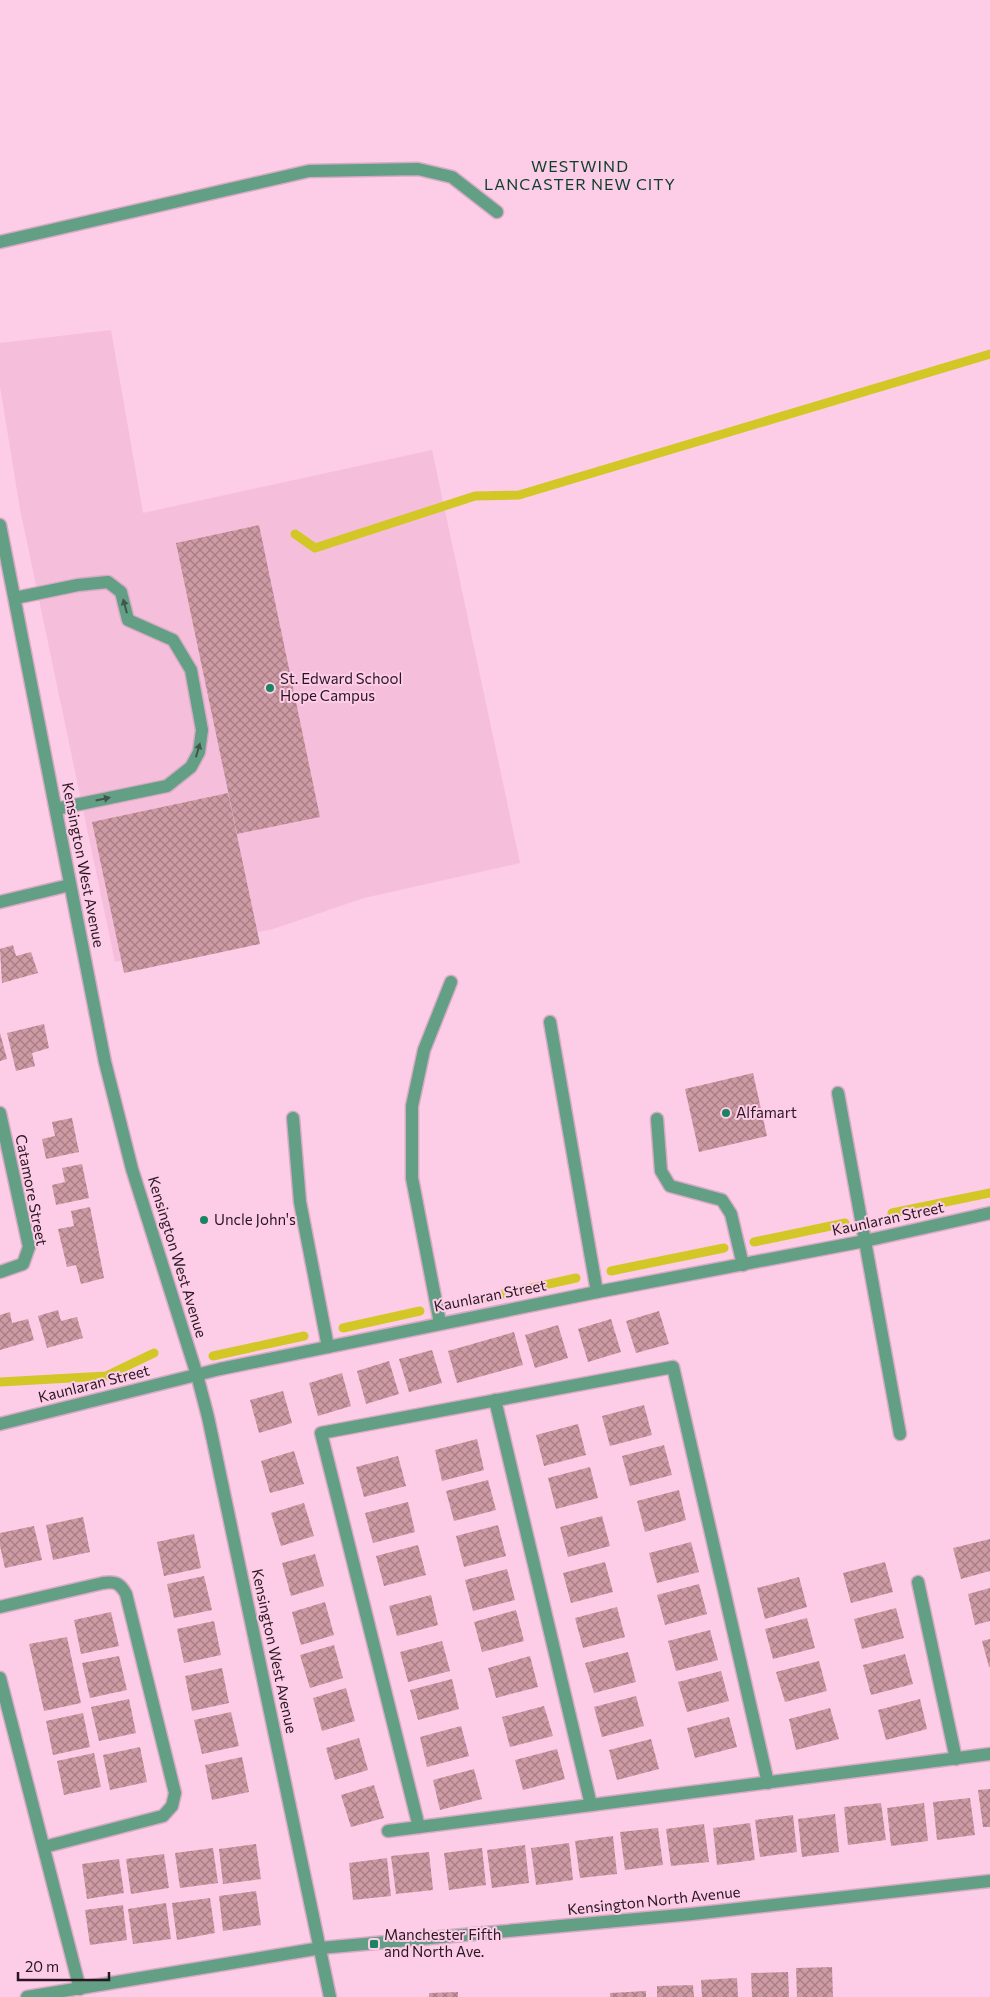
<svg xmlns="http://www.w3.org/2000/svg" width="990" height="1997" viewBox="0 0 990 1997" font-family="Commissioner,sans-serif">
<defs>
<pattern id="building-cross-hatch" width="8" height="8" patternUnits="userSpaceOnUse" patternTransform="scale(1.25)"><rect width="8" height="8" fill="#ce9aa4"/><path d="M0 0l8 8M0 8l8-8" fill="none" stroke="#a77d85"/></pattern>
</defs>
<rect width="100%" height="100%" fill="#fdcce6"/>
<polygon fill="#f5bedb" points="111,330 143,513 432,450 520,863 364,898 273,929 115,962 20,509 0,386 0,343"/>
<g fill="none" stroke-linecap="round" stroke-linejoin="round">
<g stroke="#d2c726" stroke-width="9">
<polyline points="295,534 315,548 475,496 519,495 990,354"/>
<polyline points="892,1213 990,1193"/>
<polyline points="754,1242 845,1223"/>
<polyline points="611,1271 724,1248"/>
<polyline points="458,1304 576,1278"/>
<polyline points="343,1328 420,1311"/>
<polyline points="213,1356 304,1336"/>
<polyline points="0,1382 106,1376 154,1353"/>
</g>
</g>
<g fill="url(#building-cross-hatch)">
<polygon points="259,525 320,817 237,834 176,543"/>
<polygon points="228,793 260,944 124,973 92,822"/>
<polygon points="13,945 16,956 31,952 38,973 2,983 0,949"/>
<polygon points="44,1024 49,1048 32,1053 35,1066 16,1071 7,1033"/>
<polygon points="0,1033 7,1059 0,1061"/>
<polygon points="753,1073 767,1136 699,1152 685,1089"/>
<polygon points="72,1118 79,1152 46,1159 42,1139 55,1136 52,1122"/>
<polygon points="82,1164 89,1198 56,1205 52,1185 65,1182 62,1168"/>
<polygon points="90,1207 104,1278 81,1284 76,1265 67,1267 58,1229 74,1226 71,1211"/>
<polygon points="58,1310 61,1321 77,1317 83,1338 47,1348 38,1316"/>
<polygon points="659,1311 669,1344 636,1353 626,1321"/>
<polygon points="10,1312 12,1323 28,1319 34,1340 0,1350 0,1315"/>
<polygon points="611,1319 621,1352 588,1362 578,1329"/>
<polygon points="558,1325 568,1358 535,1368 525,1335"/>
<polygon points="514,1332 523,1365 457,1383 448,1351"/>
<polygon points="432,1350 442,1383 409,1392 399,1359"/>
<polygon points="389,1361 399,1394 366,1404 357,1371"/>
<polygon points="342,1373 351,1406 318,1416 309,1383"/>
<polygon points="283,1391 292,1423 259,1433 250,1400"/>
<polygon points="644,1405 652,1435 610,1446 602,1416"/>
<polygon points="578,1424 586,1455 544,1466 536,1435"/>
<polygon points="477,1439 484,1470 442,1481 435,1450"/>
<polygon points="664,1445 672,1475 630,1486 622,1456"/>
<polygon points="294,1451 304,1484 270,1493 261,1461"/>
<polygon points="398,1456 406,1486 364,1497 356,1467"/>
<polygon points="590,1467 598,1498 556,1509 548,1478"/>
<polygon points="488,1480 496,1510 454,1521 446,1491"/>
<polygon points="679,1490 686,1520 645,1532 637,1501"/>
<polygon points="408,1502 415,1532 373,1543 365,1513"/>
<polygon points="304,1503 314,1536 281,1546 271,1513"/>
<polygon points="602,1516 610,1546 568,1557 560,1527"/>
<polygon points="83,1517 90,1552 53,1560 46,1525"/>
<polygon points="498,1525 506,1556 464,1567 456,1536"/>
<polygon points="34,1526 42,1560 5,1568 0,1546 0,1533"/>
<polygon points="194,1534 201,1568 164,1576 157,1542"/>
<polygon points="990,1539 990,1571 961,1579 953,1548"/>
<polygon points="691,1542 699,1572 657,1583 649,1553"/>
<polygon points="418,1545 426,1575 384,1586 376,1556"/>
<polygon points="315,1554 324,1586 291,1596 282,1563"/>
<polygon points="605,1562 613,1592 571,1603 563,1573"/>
<polygon points="885,1562 893,1592 851,1603 843,1573"/>
<polygon points="507,1569 515,1600 473,1611 465,1580"/>
<polygon points="204,1576 212,1610 174,1618 167,1584"/>
<polygon points="799,1577 807,1607 765,1619 757,1588"/>
<polygon points="699,1584 707,1614 665,1625 657,1595"/>
<polygon points="990,1588 990,1621 975,1625 968,1594"/>
<polygon points="431,1595 438,1625 397,1636 389,1606"/>
<polygon points="325,1602 334,1635 301,1645 292,1612"/>
<polygon points="617,1607 625,1637 583,1648 575,1618"/>
<polygon points="896,1608 904,1638 862,1649 854,1619"/>
<polygon points="516,1610 524,1641 482,1652 474,1622"/>
<polygon points="111,1612 119,1646 81,1654 74,1620"/>
<polygon points="807,1618 815,1648 773,1659 765,1629"/>
<polygon points="214,1621 221,1655 184,1663 177,1629"/>
<polygon points="710,1630 718,1660 676,1671 668,1641"/>
<polygon points="67,1637 81,1703 44,1711 29,1644"/>
<polygon points="990,1639 990,1667 989,1667 982,1641"/>
<polygon points="442,1641 450,1671 408,1682 400,1652"/>
<polygon points="334,1645 343,1678 310,1688 300,1655"/>
<polygon points="628,1652 636,1682 594,1693 585,1663"/>
<polygon points="905,1654 913,1684 871,1695 863,1665"/>
<polygon points="119,1656 127,1690 90,1698 82,1663"/>
<polygon points="530,1656 538,1687 496,1698 488,1668"/>
<polygon points="819,1661 827,1691 785,1702 776,1672"/>
<polygon points="222,1668 229,1703 192,1711 185,1676"/>
<polygon points="721,1671 729,1701 687,1712 678,1682"/>
<polygon points="452,1679 459,1709 418,1720 410,1690"/>
<polygon points="346,1688 355,1721 322,1731 313,1698"/>
<polygon points="636,1696 644,1726 602,1737 594,1707"/>
<polygon points="129,1699 136,1733 99,1741 91,1707"/>
<polygon points="920,1699 927,1729 886,1740 878,1710"/>
<polygon points="544,1706 553,1736 510,1747 502,1717"/>
<polygon points="830,1708 839,1739 796,1750 789,1719"/>
<polygon points="231,1712 239,1746 202,1754 194,1720"/>
<polygon points="83,1713 90,1747 53,1755 46,1721"/>
<polygon points="729,1717 737,1747 695,1758 687,1728"/>
<polygon points="461,1726 469,1756 427,1767 420,1737"/>
<polygon points="359,1738 368,1770 335,1780 326,1748"/>
<polygon points="651,1739 659,1769 617,1780 609,1750"/>
<polygon points="140,1747 147,1782 110,1790 103,1755"/>
<polygon points="557,1749 565,1779 523,1790 515,1760"/>
<polygon points="94,1753 101,1787 64,1795 57,1761"/>
<polygon points="242,1757 249,1792 212,1800 205,1765"/>
<polygon points="474,1769 482,1799 440,1810 433,1780"/>
<polygon points="374,1785 384,1818 351,1827 341,1795"/>
<polygon points="990,1789 990,1827 983,1827 978,1790"/>
<polygon points="970,1798 975,1835 937,1840 933,1802"/>
<polygon points="881,1803 886,1840 848,1845 844,1807"/>
<polygon points="924,1803 928,1841 891,1846 887,1808"/>
<polygon points="835,1814 839,1852 802,1857 798,1819"/>
<polygon points="793,1815 797,1852 760,1857 755,1820"/>
<polygon points="750,1823 755,1860 717,1865 713,1828"/>
<polygon points="704,1824 709,1862 671,1866 666,1829"/>
<polygon points="658,1828 663,1865 625,1870 620,1832"/>
<polygon points="613,1836 617,1874 580,1878 575,1841"/>
<polygon points="569,1843 573,1880 536,1885 531,1848"/>
<polygon points="256,1844 261,1879 223,1884 219,1849"/>
<polygon points="525,1845 529,1883 492,1888 487,1850"/>
<polygon points="213,1848 218,1883 180,1888 175,1853"/>
<polygon points="482,1848 486,1885 449,1890 444,1853"/>
<polygon points="429,1852 433,1890 396,1894 391,1856"/>
<polygon points="164,1854 169,1888 131,1894 126,1859"/>
<polygon points="387,1858 391,1896 353,1900 349,1863"/>
<polygon points="119,1859 124,1893 87,1899 82,1864"/>
<polygon points="256,1891 261,1925 223,1931 219,1896"/>
<polygon points="210,1898 215,1933 177,1940 172,1903"/>
<polygon points="166,1903 171,1939 133,1944 128,1909"/>
<polygon points="123,1905 127,1940 90,1945 85,1910"/>
<polygon points="832,1967 833,1997 797,1997 796,1968"/>
<polygon points="788,1972 789,1997 752,1997 751,1973"/>
<polygon points="737,1978 738,1997 702,1997 701,1980"/>
<polygon points="693,1985 694,1997 657,1997 657,1986"/>
<polygon points="646,1991 646,1997 610,1997 610,1993"/>
<polygon points="458,1992 458,1997 429,1997 429,1993"/>
</g>
<g fill="none" stroke-linecap="round" stroke-linejoin="round">
<g stroke="#d7abc3" stroke-width="15">
<g id="service">
<polyline points="0,242 309,171 418,169 452,177 497,212"/>
<polyline points="15,598 78,585 108,582 121,592 128,620 173,640 191,670 202,730 199,752 191,767 167,786 56,809"/>
<polyline points="838,1093 865,1241"/>
<polyline points="657,1119 661,1171 670,1186 722,1200 731,1214 743,1265"/>
</g>
</g>
<g stroke="#d7abc3" stroke-width="15">
<g id="minor">
<polyline points="0,902 70,885"/>
<polyline points="550,1022 597,1292"/>
<polyline points="0,1113 29,1247 23,1264 0,1272"/>
<polyline points="293,1118 300,1202 328,1347"/>
<polyline points="865,1241 900,1434"/>
<polyline points="440,1323 412,1178 412,1106 424,1050 451,982"/>
<polyline points="495,1400 591,1805"/>
<polyline points="918,1582 956,1759"/>
<path d="M0 1607 103 1583C115 1581 120 1583 126 1594L175 1793 172 1806 163 1816 44 1847"/>
<polyline points="0,1678 80,1989"/>
<polyline points="419,1827 321,1433 673,1367 768,1783"/>
<polyline points="388,1831 990,1754"/>
<polyline points="27,1997 321,1948"/>
</g>
</g>
<g stroke="#d7abc3" stroke-width="15">
<g id="tertiary">
<polyline points="0,525 105,1062 132,1169 197,1375 208,1417 330,1997"/>
<polyline points="0,1424 220,1369 597,1292 865,1241 990,1213"/>
<polyline points="321,1948 692,1914 990,1881"/>
</g>
</g>
<use href="#service" stroke="#629f85" stroke-width="12"/>
<use href="#minor" stroke="#629f85" stroke-width="12"/>
<use href="#tertiary" stroke="#629f85" stroke-width="12"/>
</g>
<defs><path id="oneway-solid" d="M-6-.8H1V-3.2L6.5 0L1 3.2V.8H-6Z" transform="scale(1.25)"/></defs>
<g fill="#42544e">
<use href="#oneway-solid" transform="translate(125 606) rotate(-105)"/>
<use href="#oneway-solid" transform="translate(198 750) rotate(-74)"/>
<use href="#oneway-solid" transform="translate(103 799) rotate(-12)"/>
</g>
<g fill="#188461" stroke="#fdcce6" stroke-width="2">
<circle cx="270" cy="688" r="5"/>
<circle cx="726" cy="1113" r="5"/>
<circle cx="204" cy="1220" r="5"/>
<rect x="369" y="1939" width="10" height="10" rx="2.5"/>
</g>
<g text-anchor="middle" stroke-width="4" stroke-linejoin="round" paint-order="stroke">
<g font-size="15" fill="#281721" stroke="#fdcce6" text-anchor="start">
<text x="280" y="684">St. Edward School<tspan x="280" dy="17">Hope Campus</tspan></text>
<text x="736" y="1118">Alfamart</text>
<text x="214" y="1225">Uncle John's</text>
<text x="384" y="1940">Manchester Fifth<tspan x="384" dy="17">and North Ave.</tspan></text>
</g>
<g font-size="15" fill="#281721" stroke="#fdcce6">
<text transform="translate(83 865) rotate(79)" y="5">Kensington West Avenue</text>
<text transform="translate(31 1190) rotate(79)" y="5">Catamore Street</text>
<text transform="translate(888 1219) rotate(-12)" y="5">Kaunlaran Street</text>
<text transform="translate(177 1257) rotate(73)" y="5">Kensington West Avenue</text>
<text transform="translate(490 1296) rotate(-11)" y="5">Kaunlaran Street</text>
<text transform="translate(94 1384) rotate(-14)" y="5">Kaunlaran Street</text>
<text transform="translate(274 1651) rotate(78)" y="5">Kensington West Avenue</text>
<text transform="translate(654 1901) rotate(-6)" y="5">Kensington North Avenue</text>
</g>
<g font-size="16" letter-spacing="1" fill="#0d3e2d" stroke="#fdcce6">
<text x="580" y="172">WESTWIND<tspan x="580" dy="18">LANCASTER NEW CITY</tspan></text>
</g>
</g>
<path d="M18 1972v8h91v-8" fill="none" stroke="#281721" stroke-width="2.5"/>
<text x="25" y="1972" font-size="15" fill="#281721" stroke="#fdcce6" stroke-width="4" paint-order="stroke">20 m</text>
</svg>
